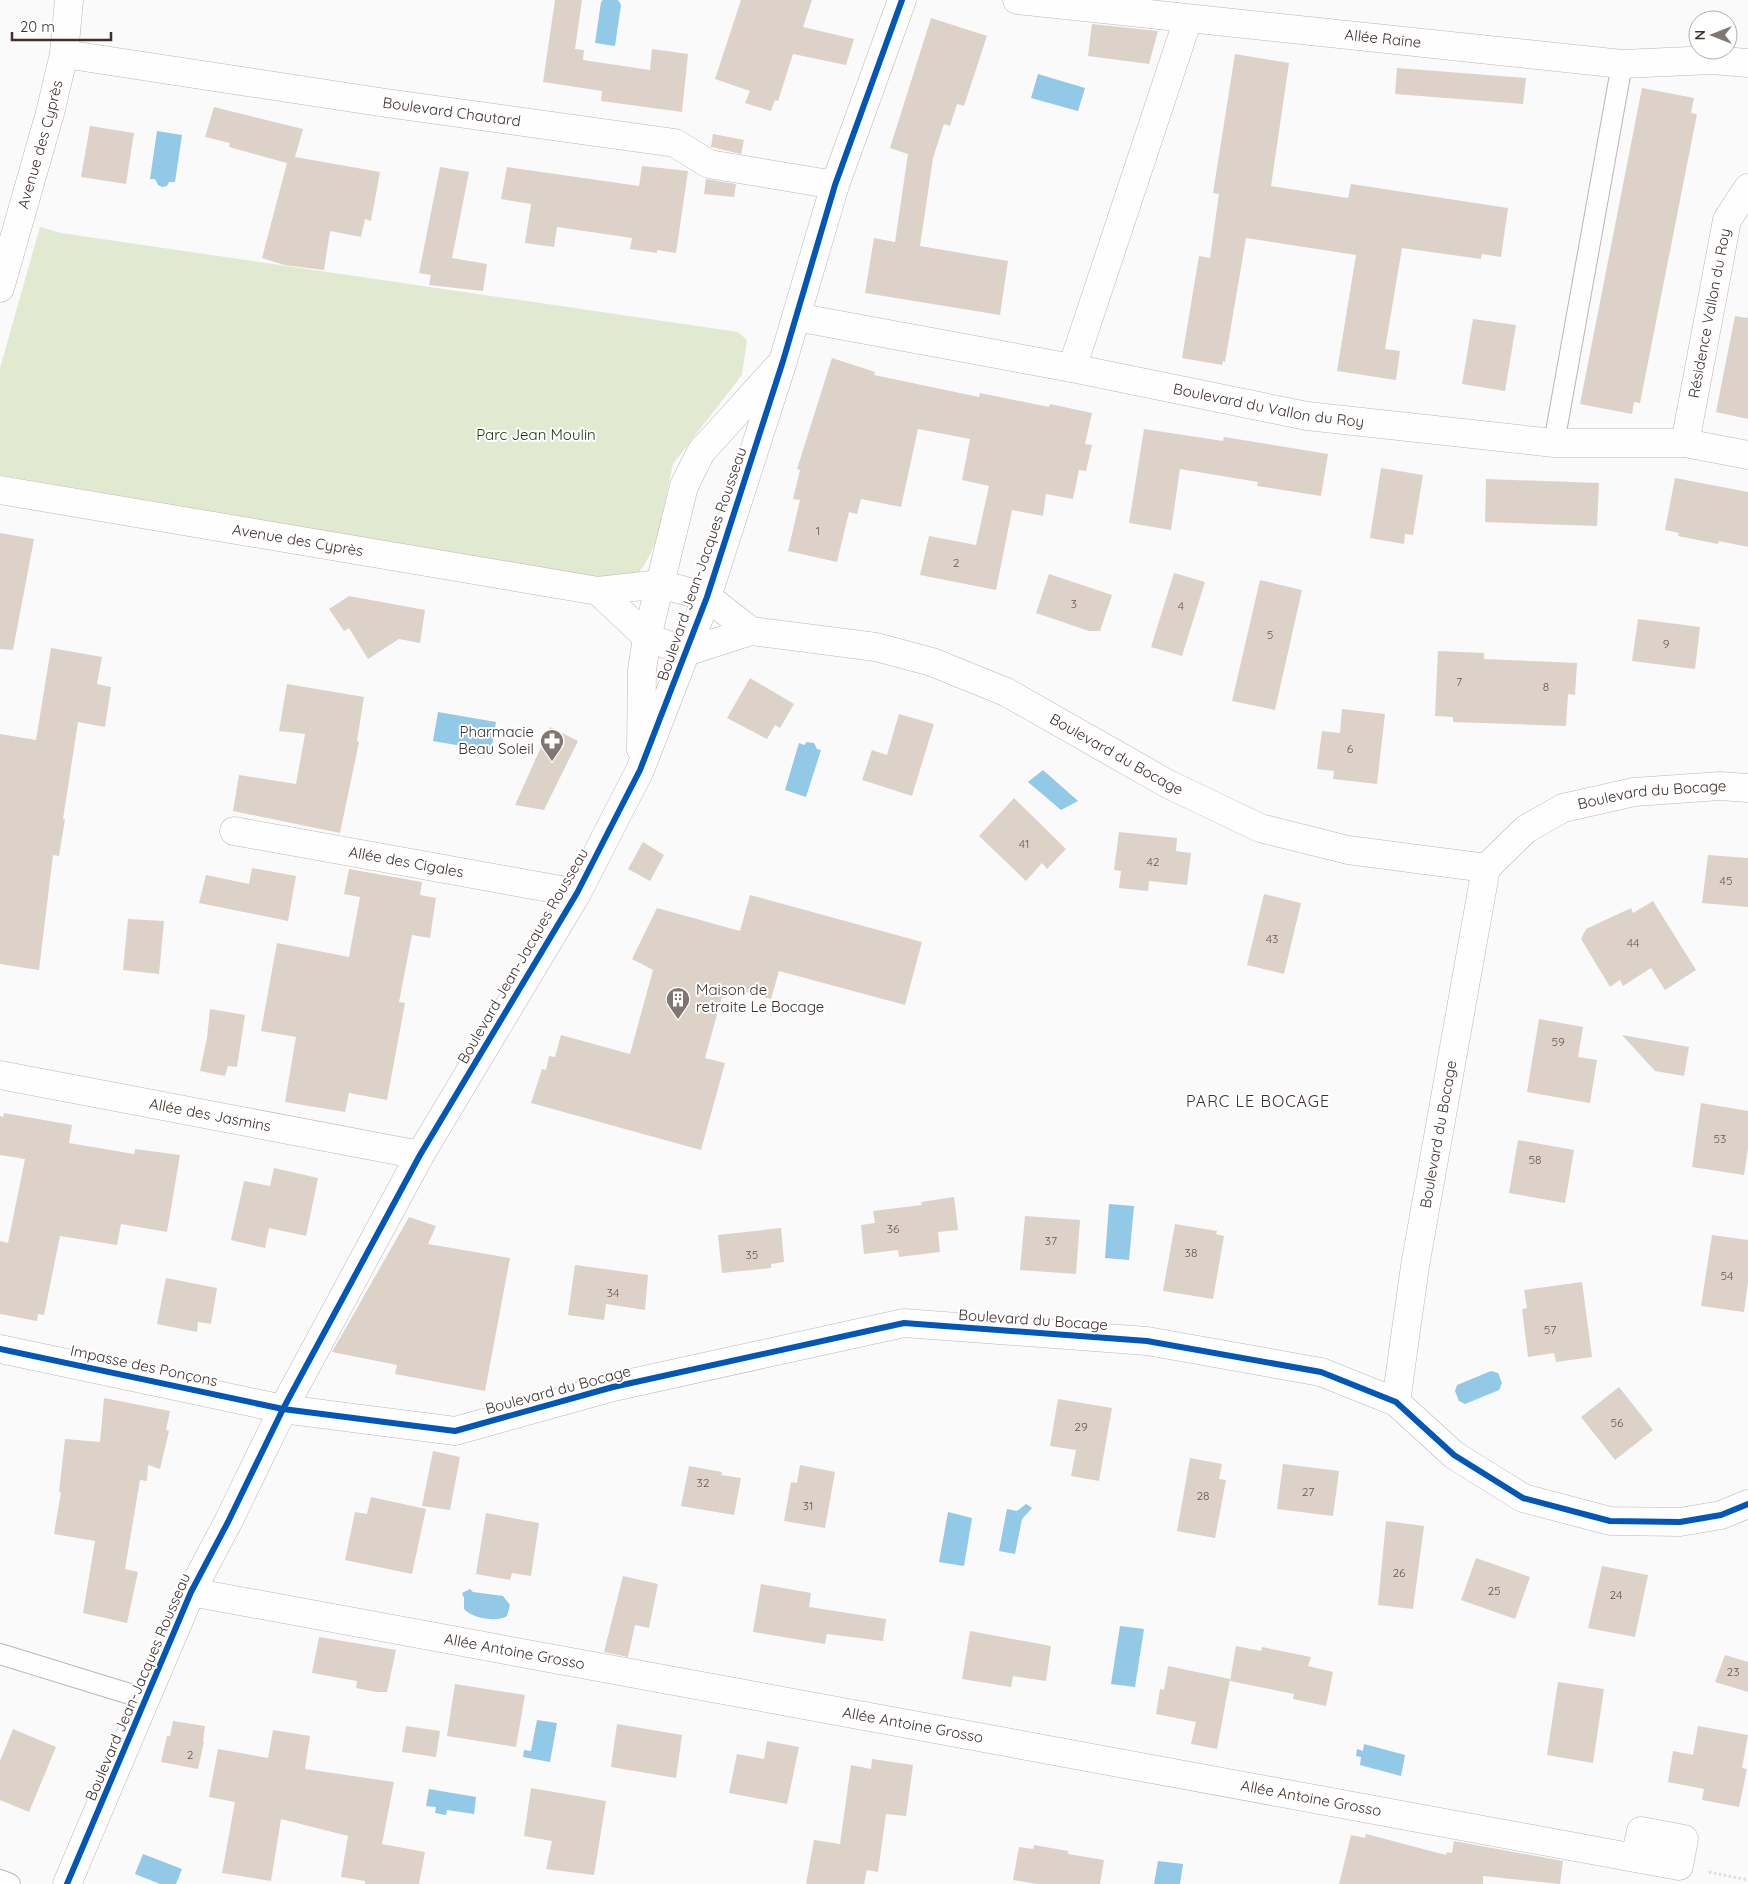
<svg xmlns="http://www.w3.org/2000/svg" width="1748" height="1884" viewBox="0 0 1748 1884" font-family="Quicksand,sans-serif">
<rect width="100%" height="100%" fill="#fafafa"/>
<polygon fill="#e1e9d1" points="40,227 61,233 738,332 747,340 742,375 673,464 657,540 645,564 636,576 604,580 0,475 0,368"/>
<g fill="#92c9e6">
<polygon points="603,0 618,0 621,5 615,46 595,43 601,2"/>
<polygon points="1038,74 1085,88 1078,111 1031,98"/>
<polygon points="157,131 182,135 175,182 169,182 167,186 162,187 158,185 155,179 150,179"/>
<polygon points="438,712 496,722 491,751 433,741"/>
<polygon points="807,742 814,743 817,749 821,750 806,797 785,790 799,743 804,745"/>
<polygon points="1043,770 1078,801 1061,810 1028,782"/>
<polygon points="1109,1204 1134,1206 1129,1260 1105,1258"/>
<polygon points="1491,1371 1498,1373 1502,1383 1499,1390 1465,1404 1459,1401 1455,1391 1457,1385"/>
<polygon points="1026,1504 1032,1508 1022,1519 1015,1554 999,1551 1007,1509 1017,1511"/>
<polygon points="948,1512 972,1518 964,1566 939,1562"/>
<path d="M470 1589 473 1592 503 1596 510 1605 507 1616C497 1623 472 1618 464 1609V1598L462 1593Z"/>
<polygon points="1120,1626 1144,1629 1135,1687 1111,1684"/>
<polygon points="537,1720 557,1723 550,1762 523,1757 524,1750 531,1751"/>
<polygon points="1364,1744 1405,1755 1401,1776 1360,1765 1361,1757 1356,1756 1357,1749 1363,1751"/>
<polygon points="429,1789 476,1797 474,1814 447,1810 446,1815 435,1813 436,1807 426,1806"/>
<polygon points="143,1854 182,1869 176,1884 160,1884 135,1874"/>
<polygon points="1158,1861 1183,1864 1180,1884 1154,1884"/>
</g>
<g fill="#ddd2c8">
<polygon points="555,0 582,0 575,49 584,50 583,60 650,70 652,49 688,54 682,112 601,101 602,91 543,82"/>
<polygon points="741,0 812,0 803,27 854,39 846,65 793,54 778,101 775,100 771,111 745,103 750,91 715,79"/>
<polygon points="931,18 987,36 964,106 957,104 950,126 944,124 933,158 920,246 1008,261 1000,315 865,293 874,238 895,242 908,154 890,148"/>
<polygon points="1092,24 1158,31 1149,64 1088,56"/>
<polygon points="1235,54 1289,63 1271,186 1348,198 1351,184 1508,208 1501,257 1482,254 1481,259 1402,248 1385,349 1400,351 1396,380 1337,371 1356,255 1246,238 1225,362 1223,361 1222,365 1182,358 1199,256 1210,258 1219,194 1213,193"/>
<polygon points="1397,68 1526,78 1523,104 1395,94"/>
<polygon points="1642,88 1694,98 1691,113 1697,114 1640,403 1634,402 1632,414 1580,404"/>
<polygon points="214,107 303,129 295,157 380,172 371,221 365,219 361,237 330,231 324,270 284,265 262,258 287,163 229,147 230,143 205,137"/>
<polygon points="90,126 134,133 126,184 81,177"/>
<polygon points="713,134 744,140 741,154 711,147"/>
<polygon points="642,166 688,171 676,253 657,250 657,253 630,249 632,238 557,227 554,247 525,243 531,204 501,199 507,167 639,186"/>
<polygon points="440,167 469,172 452,258 487,264 483,291 429,285 431,275 419,273"/>
<polygon points="706,179 736,184 734,197 704,194"/>
<polygon points="1735,316 1748,318 1748,419 1716,412"/>
<polygon points="1473,319 1516,325 1505,391 1462,384"/>
<polygon points="832,358 875,372 874,375 979,397 980,393 1049,407 1050,404 1092,413 1085,444 1092,445 1086,471 1079,470 1073,499 1046,494 1043,516 1012,510 996,590 920,575 929,536 976,545 989,486 962,480 970,439 918,429 901,507 861,499 857,514 849,512 837,562 788,551 800,500 793,499 800,470 797,469"/>
<polygon points="1144,429 1223,441 1224,437 1328,454 1321,496 1257,486 1258,482 1180,469 1171,530 1129,523"/>
<polygon points="1381,468 1423,475 1413,535 1405,534 1404,544 1370,538"/>
<polygon points="1675,478 1748,492 1748,547 1719,541 1718,544 1678,536 1679,533 1665,530"/>
<polygon points="1486,479 1599,483 1597,526 1485,522"/>
<polygon points="0,533 34,539 13,650 0,649"/>
<polygon points="1174,573 1205,582 1182,656 1151,647"/>
<polygon points="1049,574 1112,595 1100,631 1089,631 1036,613"/>
<polygon points="1260,580 1302,590 1275,710 1232,701"/>
<polygon points="349,596 425,610 420,643 399,639 368,659 349,628 344,631 329,609"/>
<polygon points="1638,619 1700,627 1695,669 1632,661"/>
<polygon points="51,648 102,657 97,684 111,687 105,727 78,722 63,819 65,819 59,856 53,855 39,970 0,964 0,734 36,740"/>
<polygon points="1438,651 1484,653 1484,659 1577,663 1575,695 1568,694 1566,726 1453,722 1453,717 1435,716"/>
<polygon points="750,678 794,704 780,728 775,725 767,739 727,718"/>
<polygon points="287,684 364,697 357,741 359,742 340,833 233,811 239,775 296,784 305,734 279,731"/>
<polygon points="1342,709 1385,714 1377,784 1333,779 1334,771 1317,769 1322,731 1340,733"/>
<polygon points="899,714 934,724 912,796 862,780 872,750 887,755"/>
<polygon points="550,727 578,741 544,810 515,805"/>
<polygon points="1014,798 1066,849 1047,869 1042,863 1026,881 979,836"/>
<polygon points="1119,832 1177,838 1176,851 1191,853 1187,885 1149,881 1148,891 1119,888 1121,871 1114,870"/>
<polygon points="643,842 664,855 650,881 628,869"/>
<polygon points="1708,855 1748,858 1748,907 1702,903"/>
<polygon points="252,868 296,876 288,921 199,903 206,875 249,884"/>
<polygon points="349,869 422,882 420,895 436,898 430,938 412,935 399,1002 405,1003 387,1100 349,1093 345,1112 285,1102 296,1037 261,1031 277,943 349,957 360,897 344,894"/>
<polygon points="1264,894 1301,903 1284,974 1247,965"/>
<polygon points="750,895 922,942 905,1005 779,971 771,999 725,986 705,1058 725,1063 701,1150 531,1103 542,1069 546,1070 549,1056 555,1057 561,1035 630,1054 653,970 632,959 657,908 740,931"/>
<polygon points="1653,901 1696,970 1665,990 1651,968 1623,986 1620,980 1610,987 1581,939 1586,929 1631,908 1633,913"/>
<polygon points="128,919 164,921 159,974 123,970"/>
<polygon points="210,1009 245,1015 237,1067 228,1066 225,1076 200,1071 207,1038"/>
<polygon points="1539,1019 1583,1027 1578,1057 1597,1060 1590,1103 1527,1092"/>
<polygon points="1622,1035 1689,1047 1684,1076 1655,1071"/>
<polygon points="1701,1103 1748,1111 1748,1148 1744,1175 1692,1167"/>
<polygon points="4,1113 72,1125 69,1143 134,1154 135,1149 180,1155 167,1232 121,1224 117,1245 60,1236 44,1315 38,1314 37,1321 0,1314 0,1241 8,1243 25,1159 0,1155 0,1116 3,1117"/>
<polygon points="1518,1140 1574,1150 1565,1203 1509,1193"/>
<polygon points="274,1168 318,1178 306,1236 269,1228 265,1248 231,1240 244,1181 270,1186"/>
<polygon points="954,1197 958,1230 938,1232 940,1252 899,1257 898,1250 864,1254 861,1225 875,1223 873,1211 922,1205 921,1202"/>
<polygon points="1025,1216 1080,1220 1076,1274 1020,1270"/>
<polygon points="409,1217 436,1226 428,1244 510,1258 485,1391 395,1374 397,1365 332,1352"/>
<polygon points="1175,1224 1217,1231 1216,1234 1224,1236 1213,1299 1163,1291"/>
<polygon points="781,1228 784,1262 771,1264 771,1268 722,1273 718,1235"/>
<polygon points="1712,1235 1748,1240 1748,1282 1744,1312 1701,1306"/>
<polygon points="575,1265 648,1275 645,1310 606,1304 604,1320 568,1315"/>
<polygon points="166,1278 217,1288 211,1324 198,1322 197,1332 157,1324"/>
<polygon points="1582,1282 1592,1357 1556,1362 1554,1353 1528,1357 1522,1309 1527,1308 1524,1290"/>
<polygon points="1619,1387 1653,1430 1615,1460 1581,1417"/>
<polygon points="104,1398 170,1411 166,1430 169,1431 160,1469 148,1465 147,1481 140,1480 125,1569 138,1572 127,1623 83,1613 95,1541 54,1534 61,1492 59,1492 65,1439 100,1442"/>
<polygon points="1058,1399 1112,1408 1099,1481 1071,1476 1076,1450 1050,1446"/>
<polygon points="433,1451 460,1457 450,1510 422,1506"/>
<polygon points="1190,1458 1222,1464 1219,1479 1226,1480 1215,1538 1177,1531"/>
<polygon points="1283,1464 1339,1471 1333,1516 1277,1509"/>
<polygon points="800,1465 835,1472 825,1528 784,1521 791,1482 797,1483"/>
<polygon points="689,1466 722,1472 721,1475 741,1478 734,1515 681,1506"/>
<polygon points="371,1497 426,1509 412,1574 345,1560 355,1512 367,1514"/>
<polygon points="486,1513 539,1523 531,1576 512,1573 510,1580 476,1574"/>
<polygon points="1386,1521 1424,1526 1413,1609 1378,1605"/>
<polygon points="1476,1558 1530,1577 1515,1619 1461,1600"/>
<polygon points="1602,1566 1648,1575 1635,1637 1588,1628"/>
<polygon points="623,1576 658,1584 649,1628 635,1625 628,1657 604,1652"/>
<polygon points="761,1584 811,1593 809,1607 886,1619 883,1641 827,1634 825,1644 753,1632"/>
<polygon points="970,1631 1051,1646 1046,1681 1013,1676 1011,1687 962,1679"/>
<polygon points="319,1637 396,1650 387,1692 376,1692 356,1688 357,1681 312,1673"/>
<polygon points="1236,1646 1261,1651 1262,1647 1311,1657 1308,1666 1333,1672 1326,1706 1293,1699 1294,1694 1230,1681"/>
<polygon points="1725,1655 1748,1662 1748,1692 1715,1682"/>
<polygon points="1168,1666 1230,1679 1217,1749 1191,1744 1196,1722 1156,1714 1160,1689 1164,1690"/>
<polygon points="1558,1682 1604,1689 1593,1763 1547,1755"/>
<polygon points="455,1684 525,1695 516,1747 447,1736"/>
<polygon points="173,1721 205,1726 203,1741 204,1742 198,1769 161,1762 167,1736 170,1736"/>
<polygon points="617,1724 682,1735 676,1778 611,1767"/>
<polygon points="406,1726 440,1731 436,1757 402,1752"/>
<polygon points="1698,1726 1748,1735 1742,1768 1747,1769 1739,1807 1702,1800 1704,1789 1668,1782 1673,1751 1693,1755"/>
<polygon points="13,1729 56,1747 29,1812 0,1800 0,1761"/>
<polygon points="273,1730 310,1736 305,1769 394,1782 382,1844 425,1852 419,1884 365,1884 365,1881 341,1877 348,1836 281,1819 271,1881 222,1873 235,1802 209,1797 218,1749 268,1758"/>
<polygon points="767,1741 799,1747 787,1804 729,1793 737,1754 764,1759"/>
<polygon points="872,1759 913,1765 906,1816 886,1814 878,1872 867,1870 864,1884 806,1884 814,1840 840,1844 851,1765 871,1769"/>
<polygon points="531,1788 606,1801 594,1875 546,1869 552,1841 524,1836"/>
<polygon points="1366,1834 1446,1855 1447,1852 1452,1853 1454,1841 1563,1861 1560,1884 1483,1876 1483,1884 1339,1884 1351,1835 1365,1838"/>
<polygon points="1034,1845 1068,1851 1068,1854 1104,1860 1100,1884 1037,1884 1013,1880 1019,1847 1033,1849"/>
</g>
<g fill="none" stroke-linecap="round" stroke-linejoin="round">
<g stroke="#bcb6b4" stroke-width="22">
<g id="lane">
<polyline points="1554,443 1622,64"/>
<polyline points="0,1654 146,1699"/>
<polyline points="0,1880 10,1884"/>
</g>
</g>
<g stroke="#bcb6b4" stroke-width="29">
<g id="street">
<path id="s1" d="M1017 0 1622 64 1712 60 1748 63"/>
<path id="s2" d="M64 54 386 103 675 143 709 164 835 185"/>
<path id="s3" d="M0 288 50 113 64 54 69 0"/>
<path id="s4" d="M796 317 1072 368 1307 416 1554 443H1685L1748 455"/>
<polyline points="1072,368 1188,19"/>
<path id="s5" d="M1685 443 1727 220 1748 188"/>
<path id="s6" d="M0 490 598 591 660 584 707 597 751 631"/>
<path id="s7" d="M598 591 647 637 686 652 751 631 876 647 932 662 1006 692 1168 784 1260 828 1348 850 1486 868 1526 829 1563 808 1634 792 1720 786 1748 788"/>
<path id="s8" d="M234 831 577 893"/>
<path id="s9" d="M0 1075 420 1155"/>
<polyline points="0,1349 283,1409 455,1431 613,1387 904,1323 1147,1341 1321,1372 1396,1402 1454,1455 1523,1498 1610,1521 1680,1522 1721,1515 1748,1504"/>
<path id="s10" d="M1396 1402 1415 1266 1486 868"/>
<path id="s11" d="M191 1592 1635 1858 1641 1831 1684 1839 1679 1866 1635 1858"/>
</g>
</g>
<g stroke="#bcb6b4" stroke-width="29">
<g id="secondary">
<polyline points="641,749 642,670 647,637 684,486 701,452 777,368"/>
<polyline points="67,1884 191,1592 228,1522 283,1409 420,1155 577,893 640,770 707,597 783,361 835,185 902,0"/>
</g>
</g>
<polyline stroke="#dfdedd" stroke-width="3" stroke-dasharray="2.5 2.5" stroke-linecap="butt" points="1709,1872 1748,1880"/>
<use href="#lane" stroke="#fefefe" stroke-width="20"/>
<use href="#street" stroke="#fefefe" stroke-width="28"/>
<use href="#secondary" stroke="#fefefe" stroke-width="28"/>
<g stroke="#fff" stroke-width="9">
<g id="cycleway">
<polyline points="0,1349 283,1409 455,1431 613,1387 904,1323 1147,1341 1321,1372 1396,1402 1454,1455 1523,1498 1610,1521 1680,1522 1721,1515 1748,1504"/>
<polyline points="67,1884 191,1592 228,1522 283,1409 420,1155 577,893 640,770 707,597 783,361 835,185 902,0"/>
</g>
</g>
<use href="#cycleway" stroke="#0057b8" stroke-width="6"/>
</g>
<defs>
<g id="pharmacy-pin" transform="scale(1.25)"><path d="M0 17L-7.5 6A9.5 9.5 0 1 1 7.5 6Z" fill="#807773" stroke="#fff"/><path d="M-2-6h4v4h4v4h-4v4h-4v-4h-4v-4h4Z" fill="#fff"/></g>
<g id="building-pin" transform="scale(1.25)"><path d="M0 17L-7.5 6A9.5 9.5 0 1 1 7.5 6Z" fill="#807773" stroke="#fff"/><path d="M-4-6H4V6H1V3H-1V6H-4ZM-2.5-4.3h1.7v1.8h-1.7ZM.8-4.3h1.7v1.8H.8ZM-2.5-1h1.7V.8h-1.7ZM.8-1h1.7V.8H.8Z" fill="#fff"/></g>
</defs>
<g fill-rule="evenodd">
<use href="#pharmacy-pin" x="552" y="741"/>
<use href="#building-pin" x="678" y="999"/>
</g>
<g text-anchor="middle" stroke-width="4" stroke-linejoin="round" paint-order="stroke">
<g font-size="12" fill="#665852">
<text x="818" y="535">1</text>
<text x="956" y="567">2</text>
<text x="1074" y="608">3</text>
<text x="1181" y="610">4</text>
<text x="1270" y="639">5</text>
<text x="1666" y="648">9</text>
<text x="1459" y="686">7</text>
<text x="1546" y="691">8</text>
<text x="1350" y="753">6</text>
<text x="1024" y="848">41</text>
<text x="1153" y="866">42</text>
<text x="1726" y="885">45</text>
<text x="1272" y="943">43</text>
<text x="1633" y="947">44</text>
<text x="1558" y="1046">59</text>
<text x="1720" y="1143">53</text>
<text x="1535" y="1164">58</text>
<text x="893" y="1233">36</text>
<text x="1051" y="1245">37</text>
<text x="1191" y="1257">38</text>
<text x="752" y="1259">35</text>
<text x="1727" y="1280">54</text>
<text x="613" y="1297">34</text>
<text x="1550" y="1334">57</text>
<text x="1617" y="1427">56</text>
<text x="1081" y="1431">29</text>
<text x="703" y="1487">32</text>
<text x="1308" y="1496">27</text>
<text x="1203" y="1500">28</text>
<text x="808" y="1510">31</text>
<text x="1399" y="1577">26</text>
<text x="1494" y="1595">25</text>
<text x="1616" y="1599">24</text>
<text x="1733" y="1676">23</text>
<text x="190" y="1759">2</text>
</g>
<g font-size="15" fill="#3e302a" stroke="#fff">
<text dy="5" stroke="none"><textPath href="#s1" startOffset="368">Allée Raine</textPath></text>
<text dy="5" stroke="none"><textPath href="#s2" startOffset="392">Boulevard Chautard</textPath></text>
<text dy="5" stroke="none"><textPath href="#s3" startOffset="149">Avenue des Cyprès</textPath></text>
<text dy="5" stroke="none"><textPath href="#s5" startOffset="132">Résidence Vallon du Roy</textPath></text>
<text dy="5" stroke="none"><textPath href="#s4" startOffset="481">Boulevard du Vallon du Roy</textPath></text>
<text dy="5" stroke="none"><textPath href="#s6" startOffset="302">Avenue des Cyprès</textPath></text>
<text transform="translate(702 564) rotate(-71)" y="5">Boulevard Jean-Jacques Rousseau</text>
<text dy="5" stroke="none"><textPath href="#s7" startOffset="568">Boulevard du Bocage</textPath></text>
<text dy="5" stroke="none"><textPath href="#s7" startOffset="1148">Boulevard du Bocage</textPath></text>
<text dy="5" stroke="none"><textPath href="#s8" startOffset="175">Allée des Cigales</textPath></text>
<text transform="translate(523 956) rotate(-60)" y="5">Boulevard Jean-Jacques Rousseau</text>
<text dy="5" stroke="none"><textPath href="#s9" startOffset="214">Allée des Jasmins</textPath></text>
<text dy="5" stroke="none"><textPath href="#s10" startOffset="271">Boulevard du Bocage</textPath></text>
<text transform="translate(1033 1320) rotate(4)" y="5">Boulevard du Bocage</text>
<text transform="translate(144 1366) rotate(12)" y="5">Impasse des Ponçons</text>
<text transform="translate(558 1390) rotate(-15)" y="5">Boulevard du Bocage</text>
<text dy="5" stroke="none"><textPath href="#s11" startOffset="329">Allée Antoine Grosso</textPath></text>
<text transform="translate(138 1687) rotate(-67)" y="5">Boulevard Jean-Jacques Rousseau</text>
<text dy="5" stroke="none"><textPath href="#s11" startOffset="734">Allée Antoine Grosso</textPath></text>
<text dy="5" stroke="none"><textPath href="#s11" startOffset="1139">Allée Antoine Grosso</textPath></text>
</g>
<g font-size="15" fill="#262f10" stroke="#fff">
<text x="536" y="440">Parc Jean Moulin</text>
</g>
<g font-size="15" fill="#3e302a" stroke="#fff" text-anchor="end">
<text x="534" y="737">Pharmacie<tspan x="534" dy="17">Beau Soleil</tspan></text>
<text x="696" y="995" text-anchor="start">Maison de<tspan x="696" dy="17">retraite Le Bocage</tspan></text>
</g>
<g font-size="16" letter-spacing="1" fill="#3e302a" stroke="#fff">
<text x="1258" y="1107">PARC LE BOCAGE</text>
</g>
</g>
<g transform="translate(1713 35) rotate(270)"><circle r="24" fill="#ffffff" stroke="#b2acaa"/>
<path d="M0-4L9 19L0 12L-9 19Z" fill="#807773"/>
<text y="-8" font-size="14" font-weight="bold" text-anchor="middle" fill="#3e302a">N</text>
</g>
<path d="M12 32v8h99v-8" fill="none" stroke="#3e302a" stroke-width="2.5"/>
<text x="20" y="32" font-size="15" fill="#3e302a" stroke="#ffffff" stroke-width="4" paint-order="stroke">20 m</text>
</svg>
